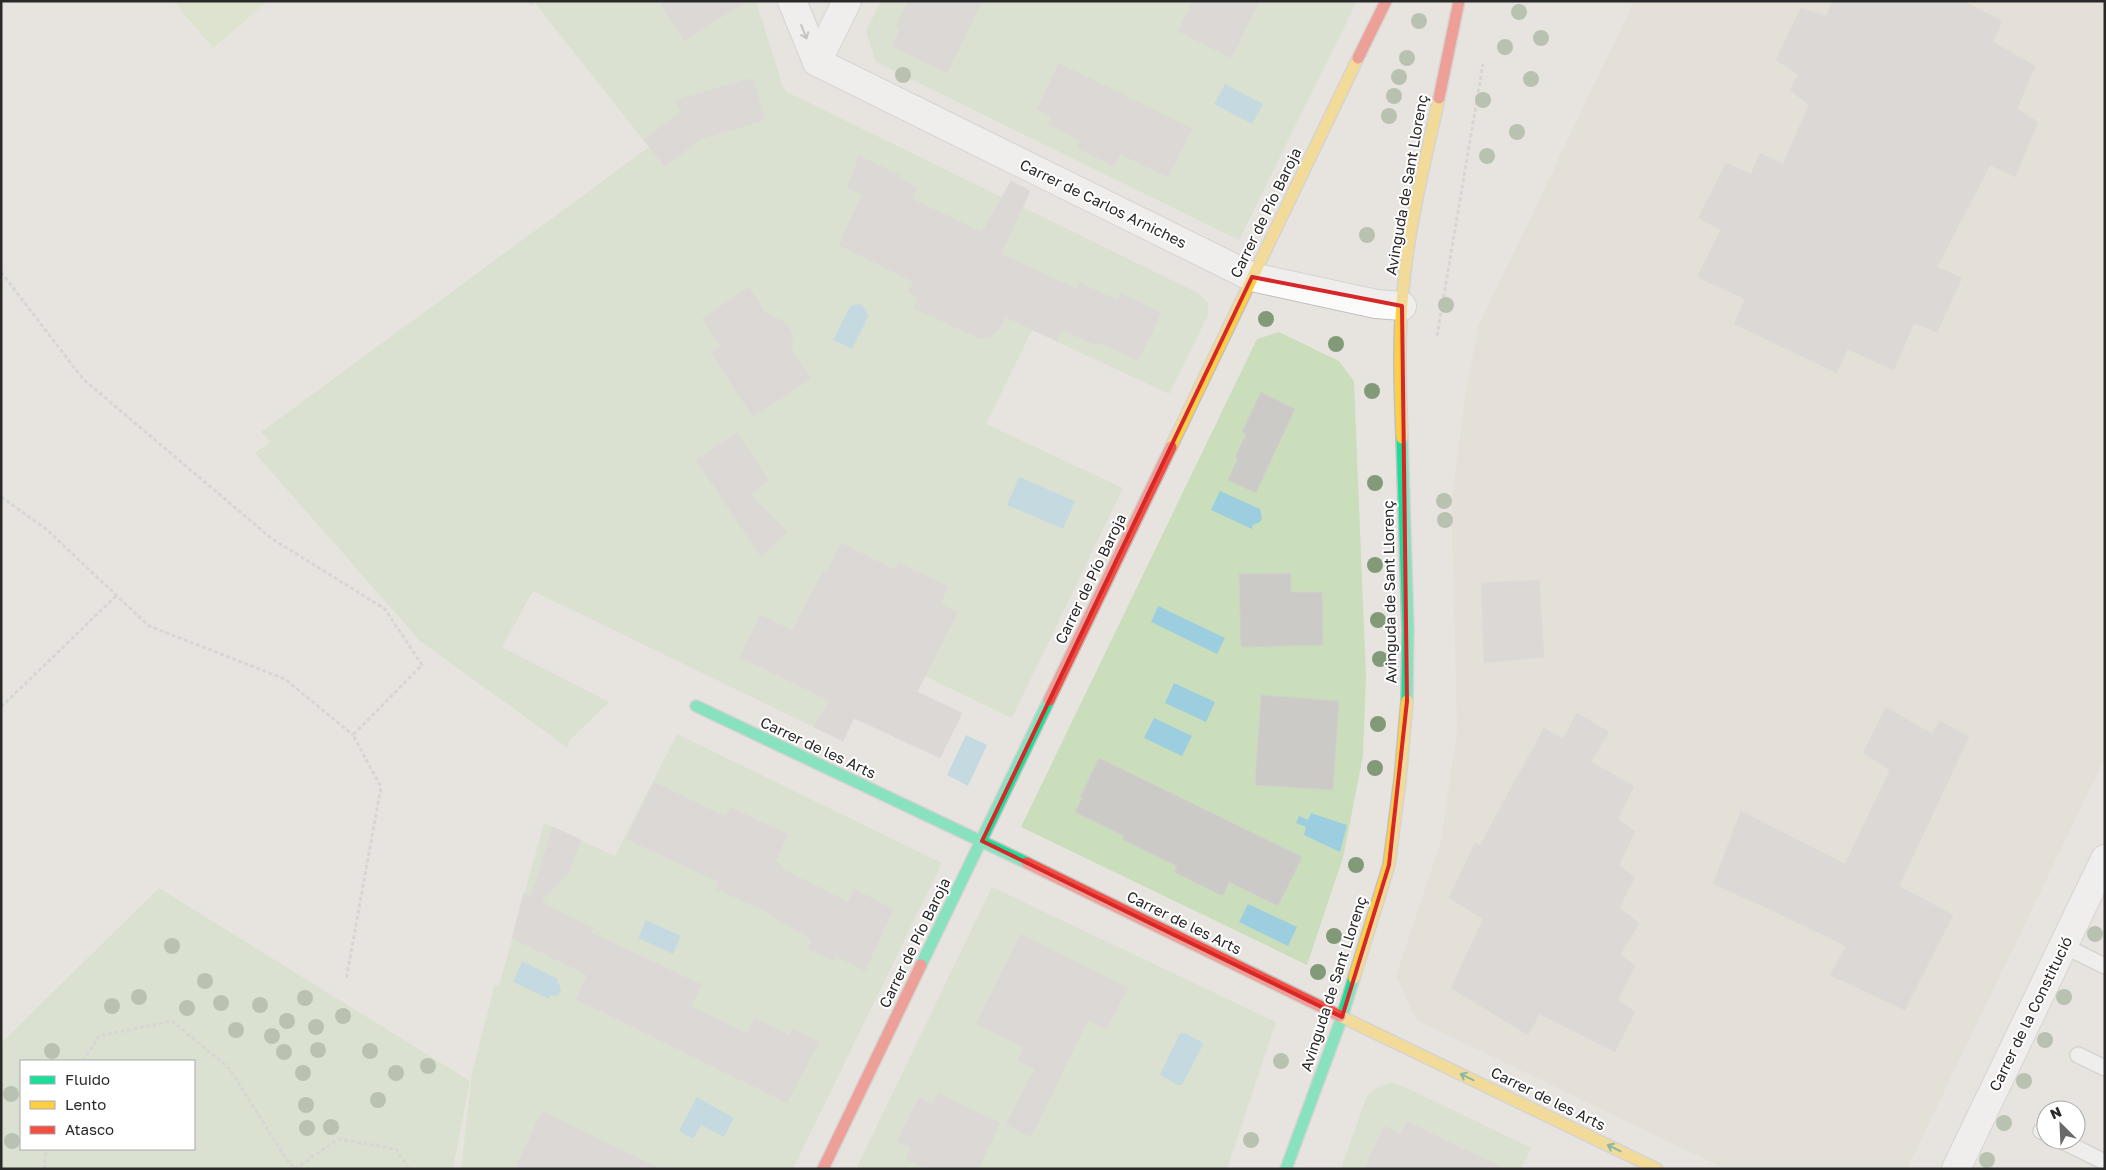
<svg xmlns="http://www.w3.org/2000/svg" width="2106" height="1170" viewBox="0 0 2106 1170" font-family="'Golos Text',sans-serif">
<rect width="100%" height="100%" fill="#e7e4e0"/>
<polygon fill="#e0dbcf" points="1634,1 2105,1 2105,758 1907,1169 1725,1169 1416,1020 1396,977 1441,841 1457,729 1451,503 1464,404 1478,327"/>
<g fill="#cadebc" fill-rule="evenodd">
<polygon points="527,1 756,1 783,87 787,92 1198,293 1208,303 1208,315 1169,394 1032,330 986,424 1123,488 1012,718 866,648 826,733 533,591 502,647 609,702 570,740 568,748 420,641 255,453 270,442 261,432 649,147 535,3 530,6"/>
<polygon points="881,1 1357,1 1239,240 876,62 866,31"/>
<polygon points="1279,332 1339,361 1354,381 1366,677 1363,756 1343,858 1307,965 1021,827 1257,339"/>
<polygon points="677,734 942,863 793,1169 461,1169 472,1073 495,984 499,986 544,823 615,856"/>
<polygon points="992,887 1276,1022 1227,1169 856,1169"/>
<path d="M159 888 470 1081 453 1169H1V1043ZM21 1061H194V1149H21Z"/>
<path d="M1392 1083 1403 1086 1531 1148 1521 1169H1341L1366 1098C1373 1088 1380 1085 1392 1083Z"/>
</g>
<polygon fill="#d3e2bb" points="173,1 268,1 213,48"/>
<g fill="#9ccee0">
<polygon points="1225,84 1263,104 1252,124 1214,104"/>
<polygon points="860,304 866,310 866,314 869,315 852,349 833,340 850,306"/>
<polygon points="1019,477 1075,501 1063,529 1007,505"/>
<polygon points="1220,491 1260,509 1262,518 1260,522 1253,525 1252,529 1211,510"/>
<polygon points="1158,606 1225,638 1217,654 1151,622"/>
<polygon points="1174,683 1215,702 1206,722 1165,703"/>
<polygon points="1154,718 1192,736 1182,756 1144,738"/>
<polygon points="966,735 987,745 968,786 947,775"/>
<polygon points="1311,813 1347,825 1340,852 1304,835 1306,827 1296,823 1299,816 1308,820"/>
<polygon points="1248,904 1297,927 1288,946 1239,922"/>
<polygon points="646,920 681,936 673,954 638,938"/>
<polygon points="522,961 558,979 557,982 560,986 561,992 557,996 550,995 549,999 513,982"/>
<polygon points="1180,1033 1185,1033 1202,1042 1203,1045 1182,1085 1178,1085 1160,1075"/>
<polygon points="697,1097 734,1118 724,1137 701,1125 693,1139 679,1131"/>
</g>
<g fill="#cccac7" stroke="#d2cfcc">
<polygon points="659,1 747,1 684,41"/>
<polygon points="908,1 982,1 947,73 892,46 900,29 896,27"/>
<polygon points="1193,1 1259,1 1231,58 1178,31"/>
<polygon points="1833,1 1963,1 2002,21 1993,42 2035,66 2017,109 2038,122 2015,177 1990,165 1937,267 1962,278 1937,332 1914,323 1894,370 1847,349 1837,373 1734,324 1745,299 1697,277 1721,230 1698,218 1726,163 1751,174 1760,153 1783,164 1809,105 1790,90 1798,74 1776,60 1801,8 1826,16"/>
<polygon points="1059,63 1192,129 1168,177 1120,154 1114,166 1077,148 1080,141 1048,124 1052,116 1037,109"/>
<polygon points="753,78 765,120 698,140 665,167 644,140 680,112 676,100"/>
<polygon points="859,156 900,175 898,178 917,188 912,199 982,232 1011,181 1030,191 1001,254 1077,289 1080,283 1117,300 1121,293 1161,313 1138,361 1103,344 1094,344 1062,330 1057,341 1005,317 1000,328 991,337 981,339 913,308 918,297 908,292 914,282 839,245 862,195 847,188"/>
<polygon points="749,287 766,313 784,322 790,329 793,338 792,351 811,379 753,417 711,353 721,346 702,319"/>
<polygon points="1261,392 1295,409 1256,493 1228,480 1238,458 1235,457 1246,434 1242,432"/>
<polygon points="737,432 769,481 751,494 787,532 761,557 696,460"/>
<polygon points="841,543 895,570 899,563 948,587 940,604 958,612 917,692 962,713 940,758 854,718 843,741 814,727 830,701 740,657 760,615 792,630 824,570 827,573"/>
<polygon points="1291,573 1291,592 1322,592 1323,645 1241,647 1239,574"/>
<polygon points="1539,580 1544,657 1484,663 1481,583"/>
<polygon points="1261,695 1339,701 1333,790 1255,785"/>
<polygon points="1886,707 1932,734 1940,721 1969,737 1899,886 1953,915 1905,1010 1830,975 1846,946 1767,908 1713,884 1741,811 1845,864 1890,770 1863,753"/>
<polygon points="1577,713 1609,732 1591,762 1634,786 1618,819 1635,831 1619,865 1635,877 1619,908 1639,923 1620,955 1635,966 1618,1000 1635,1012 1615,1052 1540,1014 1528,1035 1451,988 1483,919 1449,898 1475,843 1480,845 1544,728 1563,739"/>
<polygon points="1099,758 1302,857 1278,906 1229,882 1223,896 1174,872 1177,866 1122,839 1124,836 1075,812 1082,798 1080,797"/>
<polygon points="654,782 726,817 731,807 788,835 775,861 782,865 780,868 848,902 854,889 893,909 865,971 836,956 834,961 808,949 812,940 761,909 716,889 719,882 627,839"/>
<polygon points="553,827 581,840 569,872 541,902 595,929 590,932 702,985 691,1006 747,1034 754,1018 789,1035 792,1029 819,1042 787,1103 576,999 587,975 512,938 524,893 531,896"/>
<polygon points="1021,934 1128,988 1106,1029 1088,1020 1031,1137 1006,1124 1035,1069 1017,1060 1024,1047 976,1024"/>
<polygon points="938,1093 1000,1123 978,1169 927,1169 906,1159 911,1148 897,1141 919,1097 933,1104"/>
<polygon points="542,1111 660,1169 515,1169"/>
<polygon points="1407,1121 1449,1142 1505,1169 1364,1169 1384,1126 1400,1134"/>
</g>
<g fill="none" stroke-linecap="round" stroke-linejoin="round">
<g stroke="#c1c0c0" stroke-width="18">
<g id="lane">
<polyline points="2064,946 2105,966"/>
<polyline points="2078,1055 2105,1068"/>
<polyline points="2041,1131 2046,1133"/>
<polyline points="2060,1140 2105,1162"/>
</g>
</g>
<g stroke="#c1c0c0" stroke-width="30">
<g id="street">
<polyline points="792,1 817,62"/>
<polyline points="817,62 1252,277 1376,304 1402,306"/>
<polyline points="817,62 847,1"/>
<polyline points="1956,1169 2105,859"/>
</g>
</g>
<g stroke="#c1c0c0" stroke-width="14">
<g id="fast">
<polyline points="1402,438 1408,629 1407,701"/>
<polyline points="696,706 1027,863"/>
<polyline points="921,965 1049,700"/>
<polyline points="1286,1169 1342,1017 1354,978"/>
</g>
</g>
<g stroke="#c1c0c0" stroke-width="14">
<g id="slow">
<path d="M1402 438C1400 386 1398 333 1404 281 1410 220 1426 158 1439 98"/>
<polyline points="1171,447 1358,58"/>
<polyline points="1354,978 1389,865 1400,780 1407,701"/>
<polyline points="1340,1016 1657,1169"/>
</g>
</g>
<g stroke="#c1c0c0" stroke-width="14">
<g id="jam">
<polyline points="1358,58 1386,1"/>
<polyline points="1439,98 1459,1"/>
<polyline points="1049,700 1171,447"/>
<polyline points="1027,863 1340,1016"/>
<polyline points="823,1169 921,965"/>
</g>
</g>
<g stroke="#c6c6c5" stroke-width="3" stroke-dasharray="4 2.5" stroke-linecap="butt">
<polyline points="1,272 83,379 271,538 385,609 422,665 353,735 381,787 346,980"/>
<polyline points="1437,336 1483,64"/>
<polyline points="1,497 46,529 149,626 285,679 353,735"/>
<polyline points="1,707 117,595"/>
<polyline points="83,1061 99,1036 172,1021 229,1068 285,1157 295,1169"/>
<polyline points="44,1169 46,1149"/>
<polyline points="295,1169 338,1139 396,1149 409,1169"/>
</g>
<use href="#lane" stroke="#fbfbfa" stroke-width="15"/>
<use href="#street" stroke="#fbfbfa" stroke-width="28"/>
<use href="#fast" stroke="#16e098" stroke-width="11"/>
<use href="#slow" stroke="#ffcf43" stroke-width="11"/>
<use href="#jam" stroke="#f24e42" stroke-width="11"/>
</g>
<g fill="#829a78">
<circle cx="1519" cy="12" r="8"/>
<circle cx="1419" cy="21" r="8"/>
<circle cx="1541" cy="38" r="8"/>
<circle cx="1505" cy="47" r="8"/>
<circle cx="1407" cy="58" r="8"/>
<circle cx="903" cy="75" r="8"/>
<circle cx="1399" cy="77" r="8"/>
<circle cx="1531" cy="79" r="8"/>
<circle cx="1394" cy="96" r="8"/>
<circle cx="1483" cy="100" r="8"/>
<circle cx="1389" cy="116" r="8"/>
<circle cx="1517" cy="132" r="8"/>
<circle cx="1487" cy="156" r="8"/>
<circle cx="1367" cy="235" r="8"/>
<circle cx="1446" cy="305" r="8"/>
<circle cx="1266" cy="319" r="8"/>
<circle cx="1336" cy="344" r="8"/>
<circle cx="1372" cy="391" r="8"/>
<circle cx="1375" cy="483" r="8"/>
<circle cx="1444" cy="501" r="8"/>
<circle cx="1445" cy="520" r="8"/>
<circle cx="1375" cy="565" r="8"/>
<circle cx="1378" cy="620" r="8"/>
<circle cx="1380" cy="659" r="8"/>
<circle cx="1378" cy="724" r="8"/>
<circle cx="1375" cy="768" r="8"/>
<circle cx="1356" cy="865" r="8"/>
<circle cx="2095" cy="934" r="8"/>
<circle cx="1334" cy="936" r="8"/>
<circle cx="172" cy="946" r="8"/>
<circle cx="1318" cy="972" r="8"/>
<circle cx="205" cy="981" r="8"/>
<circle cx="139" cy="997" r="8"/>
<circle cx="2064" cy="997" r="8"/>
<circle cx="305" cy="998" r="8"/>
<circle cx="221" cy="1003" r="8"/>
<circle cx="260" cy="1005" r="8"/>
<circle cx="112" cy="1006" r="8"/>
<circle cx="187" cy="1008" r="8"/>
<circle cx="343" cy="1016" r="8"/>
<circle cx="287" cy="1021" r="8"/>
<circle cx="316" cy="1027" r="8"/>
<circle cx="236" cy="1030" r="8"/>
<circle cx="272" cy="1036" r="8"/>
<circle cx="2045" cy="1040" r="8"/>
<circle cx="318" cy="1050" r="8"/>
<circle cx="52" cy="1051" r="8"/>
<circle cx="370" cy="1051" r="8"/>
<circle cx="284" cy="1052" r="8"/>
<circle cx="1281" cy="1061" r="8"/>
<circle cx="428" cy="1066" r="8"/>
<circle cx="303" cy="1073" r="8"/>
<circle cx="396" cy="1073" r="8"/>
<circle cx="2024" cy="1081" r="8"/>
<circle cx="11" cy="1094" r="8"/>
<circle cx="378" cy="1100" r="8"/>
<circle cx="306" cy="1105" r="8"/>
<circle cx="2004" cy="1123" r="8"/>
<circle cx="331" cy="1127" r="8"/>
<circle cx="307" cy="1128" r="8"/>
<circle cx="1251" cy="1140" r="8"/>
<circle cx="12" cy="1141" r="8"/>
<circle cx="1987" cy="1160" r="8"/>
</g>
<defs><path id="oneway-shaft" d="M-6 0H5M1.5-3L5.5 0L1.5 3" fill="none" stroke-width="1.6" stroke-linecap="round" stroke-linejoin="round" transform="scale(1.25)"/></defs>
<use stroke="#9c9c9c" href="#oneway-shaft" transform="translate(804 32) rotate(68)"/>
<g stroke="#208460">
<use href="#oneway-shaft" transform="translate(1467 1077) rotate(-154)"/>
<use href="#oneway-shaft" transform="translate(1614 1148) rotate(-154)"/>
</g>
<path d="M0 0H2106V1170H0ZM1252 277 1402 306 1407 701 1389 865 1342 1017 982 841Z" fill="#e7e4e0" fill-opacity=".55" fill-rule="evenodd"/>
<path fill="none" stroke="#d62828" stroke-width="4" stroke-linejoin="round" d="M1252 277 1402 306 1407 701 1389 865 1342 1017 982 841Z"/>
<g text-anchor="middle" stroke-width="4" stroke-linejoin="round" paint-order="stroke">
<g font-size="15" fill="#292929" stroke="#fff">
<text transform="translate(1407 185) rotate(-80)" y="5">Avinguda de Sant Llorenç</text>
<text transform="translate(1103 204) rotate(26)" y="5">Carrer de Carlos Arniches</text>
<text transform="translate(1266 213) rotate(-64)" y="5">Carrer de Pío Baroja</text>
<text transform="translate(1091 579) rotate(-64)" y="5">Carrer de Pío Baroja</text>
<text transform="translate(1390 592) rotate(-91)" y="5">Avinguda de Sant Llorenç</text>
<text transform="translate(818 748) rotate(25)" y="5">Carrer de les Arts</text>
<text transform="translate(1184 923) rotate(26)" y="5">Carrer de les Arts</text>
<text transform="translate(915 943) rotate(-64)" y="5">Carrer de Pío Baroja</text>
<text transform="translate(1334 984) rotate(-72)" y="5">Avinguda de Sant Llorenç</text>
<text transform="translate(2031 1014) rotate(-64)" y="5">Carrer de la Constitució</text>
<text transform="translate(1548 1099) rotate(26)" y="5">Carrer de les Arts</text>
</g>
</g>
<rect width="2106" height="1170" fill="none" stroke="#292929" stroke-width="5"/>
<rect x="20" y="1060" width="175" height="90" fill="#ffffff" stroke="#a9a9a9"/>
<rect x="30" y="1076" width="25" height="8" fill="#16e098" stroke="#a9a9a9"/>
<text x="65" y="1085" font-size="15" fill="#292929">Fluido</text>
<rect x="30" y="1101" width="25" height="8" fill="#ffcf43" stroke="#a9a9a9"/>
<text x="65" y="1110" font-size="15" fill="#292929">Lento</text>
<rect x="30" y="1126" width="25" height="8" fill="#f24e42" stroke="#a9a9a9"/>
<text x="65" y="1135" font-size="15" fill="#292929">Atasco</text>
<g transform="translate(2061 1125) rotate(336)"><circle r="24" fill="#ffffff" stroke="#a9a9a9"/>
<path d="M0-4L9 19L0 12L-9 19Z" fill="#6c6a69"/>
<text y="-8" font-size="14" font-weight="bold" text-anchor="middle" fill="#292929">N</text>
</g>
</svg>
